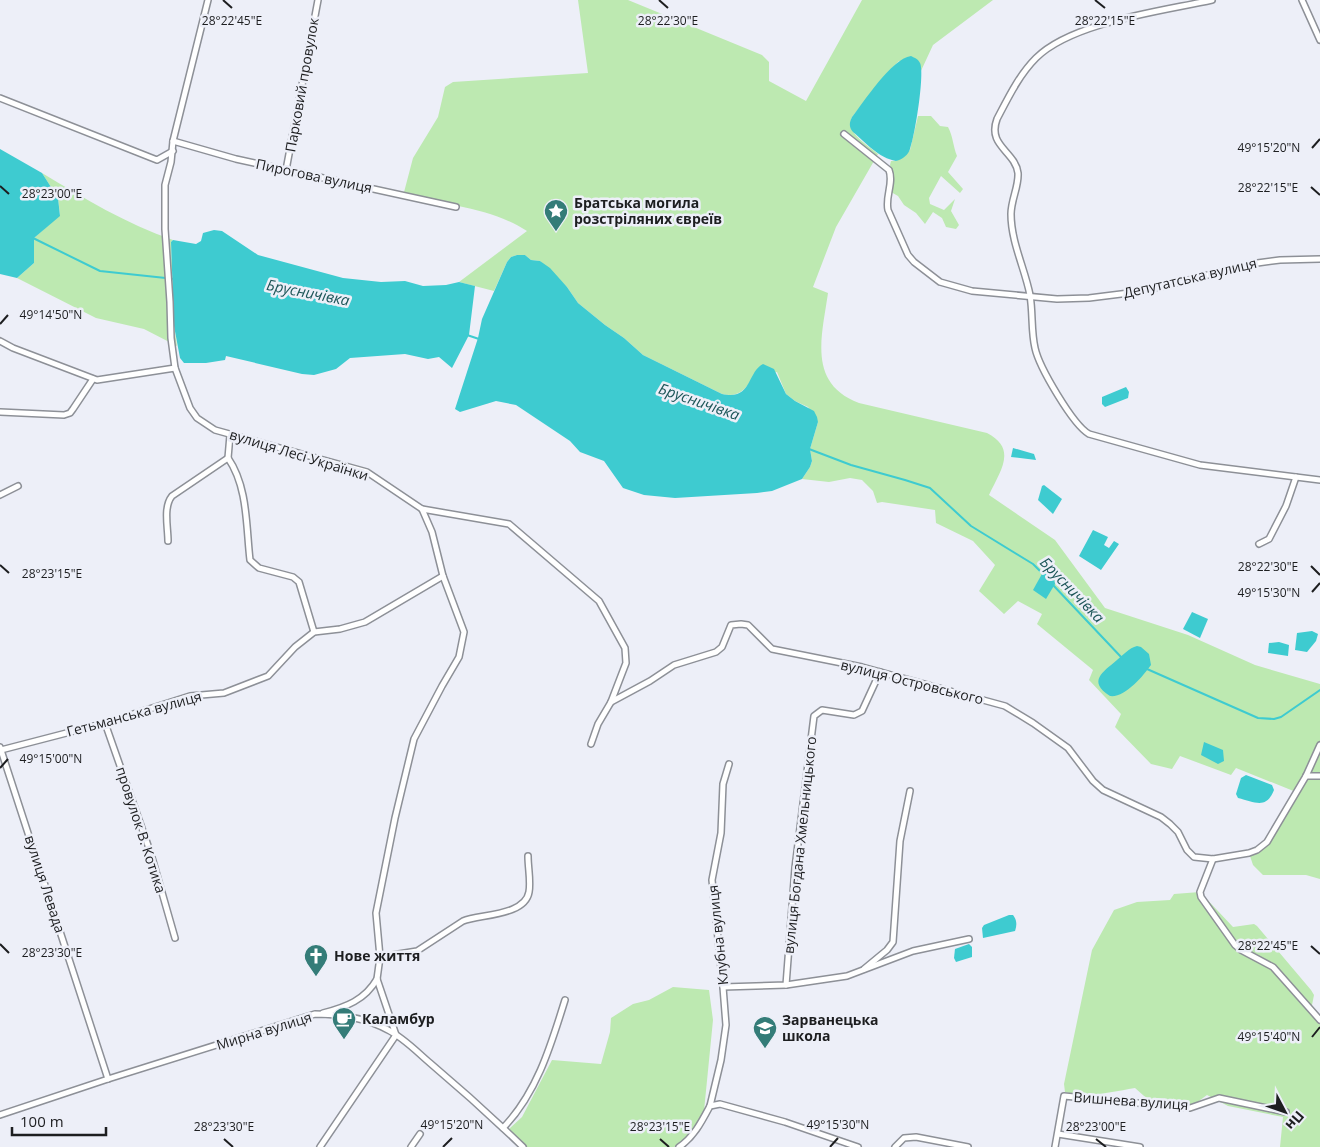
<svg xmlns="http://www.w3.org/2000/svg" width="1320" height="1147" viewBox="0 0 1320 1147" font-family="'Open Sans',sans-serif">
<rect width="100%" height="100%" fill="#edeff8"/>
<g fill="#bde9b1">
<path d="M578 0H628L762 55 769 62V81L806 101 862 0H993L933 45 920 73 919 67 899 61 890 70 852 117C845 133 868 145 878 154L836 227 813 287 828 293C822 336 807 383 859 403L987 433C1018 449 1000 471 989 495L1055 540 1105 608 1188 635 1255 665 1320 684V879L1306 875H1263L1253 865 1249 853 1262 846 1296 792 1236 768 1231 775 1180 756 1172 769 1151 764 1115 727 1121 714 1089 680 1093 670 1037 624 1042 614 1018 601 1004 614 979 591 995 565 973 541 936 523 935 510 882 502 877 503 873 491 862 480 850 478 829 482 802 479 810 467 812 461 810 449 818 422 808 407 795 401 786 394 777 372 753 377C746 390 737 398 722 394L643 355 624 338 605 325 578 303 567 287 540 261 531 260 525 255H517L511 257 507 262 494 291 459 282 527 231C492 208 444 204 403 196L413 158 438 117 445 87 453 82 588 73Z"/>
<path d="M918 116H931L940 126 948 127C953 136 953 146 957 156L948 172 963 189 960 193 941 176 929 198 930 204 944 210 955 199 951 211 959 225 956 229 946 227 942 218 933 212 925 224 916 213 904 205 898 196 891 192 894 177 890 165 891 161H896L910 150Z"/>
<path d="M42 173C84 198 126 224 173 240L171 242 174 326 177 346 144 329 96 318 17 278 34 263V238L60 215 58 198Z"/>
<path d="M1200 892 1233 927 1254 924 1257 926 1311 990 1314 995 1311 1010 1320 1020V1147H1280L1283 1117 1228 1106 1207 1095 1192 1106 1152 1103 1135 1088C1112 1092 1087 1098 1065 1092L1064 1084 1092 950 1114 910 1137 902 1170 900 1174 894Z"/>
<polygon points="673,987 709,990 713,1020 704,1111 695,1128 685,1140 674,1147 527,1147 509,1129 522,1117 552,1060 601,1064 610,1032 611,1018 633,1004 649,1000"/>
</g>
<g fill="#3ecbd0">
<path d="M911 56C915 58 918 59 920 63 925 73 915 136 910 149 908 155 903 159 896 161 879 158 866 143 853 132 849 127 849 123 852 117 864 102 891 59 911 56Z"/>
<polygon points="0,149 42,173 58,198 60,216 34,238 34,263 17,278 0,274"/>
<polygon points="214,230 222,231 258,255 343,278 381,282 405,281 423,286 446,285 459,282 475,286 469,335 452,368 439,357 428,359 405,354 350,358 336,369 314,375 302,374 226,356 225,360 206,363 184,363 180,358 174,326 171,242 173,240 196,244 201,241 203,233"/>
<path d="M517 255H525L531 260 540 261 550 268 567 287 578 303 605 325 624 338 643 355 722 394C752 401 747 372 763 364L774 369 786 394 795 401 814 411 817 417 818 422 810 449 812 461 810 467 802 479 772 491 757 493 675 498 644 495 623 488 604 461 580 452 570 441 516 405 496 401 460 412 455 409 478 338 482 319 507 262 511 257Z"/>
<polygon points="1126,387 1129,392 1128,398 1105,407 1102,404 1102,397"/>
<polygon points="1013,448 1034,454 1036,460 1011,457"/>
<polygon points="1044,485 1062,499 1053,514 1038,500 1042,486"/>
<polygon points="1093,530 1108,537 1104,545 1109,548 1114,541 1119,544 1101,570 1079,556"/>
<polygon points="1043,572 1054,576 1055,584 1046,599 1033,590"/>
<polygon points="1192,612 1208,619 1200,638 1183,629"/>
<polygon points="1312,631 1318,634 1316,641 1307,652 1295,650 1297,633"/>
<polygon points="1279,642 1289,645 1288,656 1268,653 1269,643"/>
<path d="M1137 646 1141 647 1149 654 1151 665C1143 676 1125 698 1110 696 1087 681 1103 672 1117 660 1123 655 1129 648 1137 646Z"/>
<polygon points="1204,742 1223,750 1224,761 1218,764 1201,755"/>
<path d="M1246 775 1272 785 1274 790C1266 810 1255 802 1238 798L1236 794 1241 778Z"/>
<path d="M1009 915H1013C1017 920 1017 925 1015 931L983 938 982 928 984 925Z"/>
<polygon points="969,944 972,947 972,957 956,962 954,958 955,949"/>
</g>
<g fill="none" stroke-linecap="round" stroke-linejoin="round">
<g stroke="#3ecbd0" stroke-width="2">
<polyline points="33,238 100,271 175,279"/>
<polyline points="467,335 479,339"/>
<polyline points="809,449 851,465 905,480 930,488 971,526 1033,564 1043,574"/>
<polyline points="1053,585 1122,658"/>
<polyline points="1147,669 1258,718 1274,719 1281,717 1320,690"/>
</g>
<g stroke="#8d9097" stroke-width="8">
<g id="street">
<polyline points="208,0 173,141 171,162 165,185 165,229 170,302 171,338 175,368 190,408 197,418 215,430 367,472 422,509 432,532 443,576 464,632 459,657 442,686 414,739 395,818 376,913 380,957 377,979 396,1035 320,1147"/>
<path d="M1212 0C1163 11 1072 22 1036 58 1019 75 1008 98 997 119 987 146 1015 151 1018 173 1019 186 1011 200 1011 214 1011 242 1025 269 1030 295 1033 313 1031 331 1035 348 1039 367 1073 425 1089 434L1200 465 1320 480"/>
<polyline points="1302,0 1320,40"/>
<polyline points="0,98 157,160 173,151"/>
<path d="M844 134 889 170C894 183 885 196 888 210L908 255 914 262 940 282 972 291 1057 299 1089 298 1129 293 1169 285 1250 264 1280 260 1320 259"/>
<polyline points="173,141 236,159 456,207"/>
<polyline points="286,170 318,0"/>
<polyline points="0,341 13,348 97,380 175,368"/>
<polyline points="0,412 64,415 70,413 73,409 93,379"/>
<path d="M230 435 228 458C248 487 246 526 250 560L259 568 293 577 299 582 314 632"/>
<polyline points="0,495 18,486"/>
<polyline points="422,509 509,524 599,601 625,648 626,663 611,702 598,724 591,744"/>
<path d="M168 541C168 527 163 507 172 496L228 458"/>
<polyline points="1259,544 1269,539 1286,506 1296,477"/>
<polyline points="611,702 650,681 674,665 716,652 722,647 731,625 741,624 748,625 772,649 862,667 1005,706 1033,723 1068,748 1093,781 1103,790 1161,817 1170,824 1178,832 1187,850 1194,857 1213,859 1249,853 1257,850 1267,842 1306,776 1320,745"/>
<polyline points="105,723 151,854 175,938"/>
<polyline points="0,747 108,1079"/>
<polyline points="1,750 105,723 190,696 224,693 268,676 295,647 314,632 340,629 365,622 443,576"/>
<polyline points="1306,776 1320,776"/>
<polyline points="1213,859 1200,892 1201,897 1235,945 1241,950 1273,967 1320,1020"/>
<path d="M380 957 417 951 463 921C480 914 525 916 529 892 531 881 528 868 528 856"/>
<polyline points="864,969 887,950 893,942 900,841 910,791"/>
<polyline points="786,985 795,868 814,716 822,710 854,715 862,711 880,672"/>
<polyline points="723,987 786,985 847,976 913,951 969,939"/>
<path d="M323 1013C346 1007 365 1000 377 979"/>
<polyline points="710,1106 721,1060 726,1025 723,987 712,880 721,833 723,784 729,764"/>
<path d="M0 1115 108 1079 315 1014C339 1014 366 1018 388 1030 404 1038 417 1052 430 1063 462 1090 493 1118 523 1147"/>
<path d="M503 1128C537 1093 551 1045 565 1000"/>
<polyline points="1058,1134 1140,1147"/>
<polyline points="411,1147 420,1134"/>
<path d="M679 1147C694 1137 702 1121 710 1106L720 1104 785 1122 858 1147"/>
<polyline points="895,1147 904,1138 916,1137 968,1147"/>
<polyline points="1055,1147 1064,1096 1190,1108 1219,1098 1286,1112"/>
</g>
</g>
<use href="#street" stroke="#fff" stroke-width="5"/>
</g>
<path fill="none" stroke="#1d1e20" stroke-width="2" d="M223 0 232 8M659 0 668 8M1095 0 1105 8M1312 148 1320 139M0 186 9 194M1311 187 1320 195M0 324 8 315M0 565 9 573M1311 566 1320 575M1312 592 1320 583M0 768 8 759M0 944 9 953M1311 946 1320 954M1312 1037 1320 1027M224 1139 233 1147M660 1139 669 1147M1096 1139 1106 1147M443 1147 452 1138M830 1147 838 1138"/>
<defs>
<g id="sight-pin" transform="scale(1.25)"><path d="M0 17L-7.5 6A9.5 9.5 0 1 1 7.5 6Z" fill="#347c78" stroke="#edeff8"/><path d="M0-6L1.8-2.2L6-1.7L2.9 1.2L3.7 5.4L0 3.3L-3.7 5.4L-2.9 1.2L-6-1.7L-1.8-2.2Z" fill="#fff"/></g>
<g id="church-pin" transform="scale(1.25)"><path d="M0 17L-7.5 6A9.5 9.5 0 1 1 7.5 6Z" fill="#347c78" stroke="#edeff8"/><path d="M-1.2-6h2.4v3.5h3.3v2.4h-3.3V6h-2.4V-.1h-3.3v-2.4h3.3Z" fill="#fff"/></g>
<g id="cafe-pin" transform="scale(1.25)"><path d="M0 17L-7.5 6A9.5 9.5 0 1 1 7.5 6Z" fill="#347c78" stroke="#edeff8"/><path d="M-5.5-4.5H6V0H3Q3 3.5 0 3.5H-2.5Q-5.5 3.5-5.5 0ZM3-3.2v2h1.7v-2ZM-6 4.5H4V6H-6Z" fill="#fff"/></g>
<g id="school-pin" transform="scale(1.25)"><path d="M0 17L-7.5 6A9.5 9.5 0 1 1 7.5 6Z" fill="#347c78" stroke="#edeff8"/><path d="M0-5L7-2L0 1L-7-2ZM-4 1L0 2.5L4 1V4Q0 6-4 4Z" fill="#fff"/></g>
</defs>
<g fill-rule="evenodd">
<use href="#sight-pin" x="556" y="211"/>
<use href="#church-pin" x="316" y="956"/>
<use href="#cafe-pin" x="344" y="1019"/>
<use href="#school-pin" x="765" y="1028"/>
</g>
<g text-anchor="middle" stroke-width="5" stroke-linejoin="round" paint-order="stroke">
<g font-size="14" fill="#1d1e20" stroke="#edeff8">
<text transform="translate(302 85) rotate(-80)" y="5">Парковий провулок</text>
<text transform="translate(314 176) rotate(12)" y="5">Пирогова вулиця</text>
<text transform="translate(1190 278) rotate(-13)" y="5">Депутатська вулиця</text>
<text transform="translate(299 455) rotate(17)" y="5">вулиця Лесі Українки</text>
<text transform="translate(912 682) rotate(14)" y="5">вулиця Островського</text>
<text transform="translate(134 714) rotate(-15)" y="5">Гетьманська вулиця</text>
<text transform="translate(141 830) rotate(72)" y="5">провулок В. Котика</text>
<text transform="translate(800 845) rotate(-84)" y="5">вулиця Богдана Хмельницького</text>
<text transform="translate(45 884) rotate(72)" y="5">вулиця Левада</text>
<text transform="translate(718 935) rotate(-96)" y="5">Клубна вулиця</text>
<text transform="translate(264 1031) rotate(-17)" y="5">Мирна вулиця</text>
<text transform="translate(1131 1101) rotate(4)" y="5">Вишнева вулиця</text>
</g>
<g font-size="14" font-weight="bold" fill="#1d1e20" stroke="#edeff8" text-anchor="start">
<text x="574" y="208">Братська могила<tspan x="574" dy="16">розстріляних євреїв</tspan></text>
<text x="334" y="961">Нове життя</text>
<text x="362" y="1024">Каламбур</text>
<text x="782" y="1025">Зарванецька<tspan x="782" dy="16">школа</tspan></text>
</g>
<g font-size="15" font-style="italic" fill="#1c5558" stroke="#edeff8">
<text transform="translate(308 293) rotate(11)" y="5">Брусничівка</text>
<text transform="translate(699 402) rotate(19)" y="5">Брусничівка</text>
<text transform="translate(1072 590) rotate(46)" y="5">Брусничівка</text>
</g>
</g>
<g font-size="12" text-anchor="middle" fill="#1d1e20" stroke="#edeff8" stroke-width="5" stroke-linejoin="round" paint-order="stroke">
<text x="232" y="25">28°22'45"E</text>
<text x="668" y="25">28°22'30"E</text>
<text x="1105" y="25">28°22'15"E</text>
<text x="1269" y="152">49°15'20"N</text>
<text x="1268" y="192">28°22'15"E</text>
<text x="52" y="198">28°23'00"E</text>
<text x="51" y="319">49°14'50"N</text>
<text x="1268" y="571">28°22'30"E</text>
<text x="52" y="578">28°23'15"E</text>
<text x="1269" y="597">49°15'30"N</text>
<text x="51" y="763">49°15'00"N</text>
<text x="1268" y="950">28°22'45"E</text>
<text x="52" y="957">28°23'30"E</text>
<text x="1269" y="1041">49°15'40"N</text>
<text x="452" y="1129">49°15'20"N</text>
<text x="838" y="1129">49°15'30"N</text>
<text x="224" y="1131">28°23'30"E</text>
<text x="660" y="1131">28°23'15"E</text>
<text x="1096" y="1131">28°23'00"E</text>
</g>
<g transform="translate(1285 1112) rotate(131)" stroke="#edeff8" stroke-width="4" paint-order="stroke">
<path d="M0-4L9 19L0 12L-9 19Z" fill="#1d1e20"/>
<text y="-8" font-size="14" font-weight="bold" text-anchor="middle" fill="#1d1e20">Пн</text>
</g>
<path d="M12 1127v8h94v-8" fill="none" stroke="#1d1e20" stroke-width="2.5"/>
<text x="20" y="1127" font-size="15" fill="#1d1e20" stroke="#edeff8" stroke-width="4" paint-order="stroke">100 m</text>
</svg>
